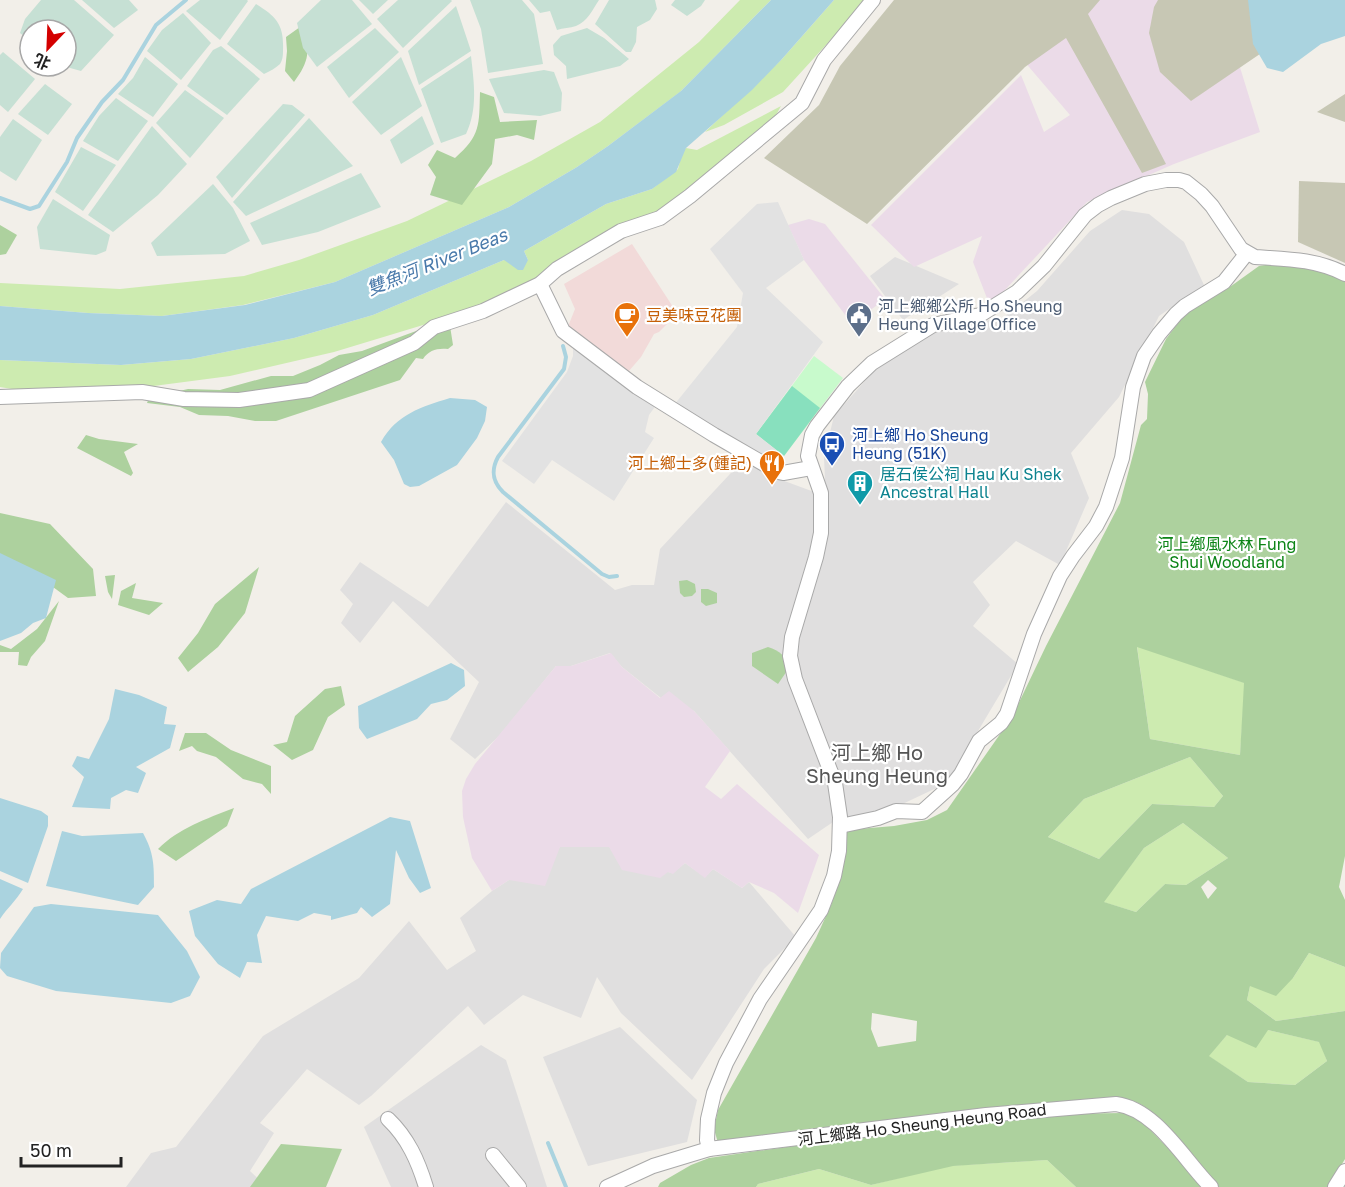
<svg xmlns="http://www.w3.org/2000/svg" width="1345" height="1187" viewBox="0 0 1345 1187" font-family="'Golos Text','Noto Sans SC',sans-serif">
<rect width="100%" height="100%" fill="#f2efe9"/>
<g fill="#e0dfdf">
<polygon points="1122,210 1149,214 1184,242 1204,285 1159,316 1119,397 1071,453 1089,498 1060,565 1016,541 973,582 990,605 973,626 1018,664 947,783 894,808 845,821 797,663 796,646 827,526 824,457 834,416 872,373 892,358 943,327 1003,318 1037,291 1090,231"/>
<polygon points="895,257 959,284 903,320 870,276"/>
<polygon points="743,460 779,479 817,493 817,537 789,635 833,788 836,820 808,839 694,711 661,698 622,667 610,653 571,666 556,666 500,735 475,759 450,739 479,682 393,601 360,643 341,623 353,604 340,590 360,562 428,607 506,502 615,590 632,585 654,585 660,549"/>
<polygon points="560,847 609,847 668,872 673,873 685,863 705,877 713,869 742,888 749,882 796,937 764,969 692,1080 621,1013 597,977 581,1018 523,995 484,1025 468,1006 371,1096 359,1105 307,1069 260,1123 274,1133 250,1171 266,1186 265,1187 126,1187 151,1153 176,1147 263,1036 359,978 409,921 447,970 476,951 460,918 492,891"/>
<polygon points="620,1027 697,1100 687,1142 588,1166 543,1057"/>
<polygon points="481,1045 506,1060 547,1187 391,1187 364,1127"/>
</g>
<polygon fill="#f2dad9" points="632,244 675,310 675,316 659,332 654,334 641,357 628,372 567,329 575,309 564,284"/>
<g fill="#ebdbe8">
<polygon points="972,0 1217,0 1221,6 1260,132 1174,164 1087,202 990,306 973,262 982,236 914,267 871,225 1021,75 1044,132 1070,115"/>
<polygon points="809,219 825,224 885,299 852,324 804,260 788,225"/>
<polygon points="611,653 622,667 660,698 669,691 694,711 730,751 705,787 721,799 737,784 819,855 798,913 774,893 749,882 742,888 713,869 705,878 685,863 673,874 668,872 660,878 622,870 609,847 560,847 545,886 509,880 492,891 472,858 463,817 462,791 466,779 475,764 556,666 571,666"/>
</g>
<g fill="#c7c7b4">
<polygon points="894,0 1100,0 1088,14 1166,164 1142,173 1066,38 1025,67 867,224 764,158 819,105 840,66"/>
<polygon points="1158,0 1339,0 1191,101 1160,72 1149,33 1154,7"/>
<polygon points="1345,94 1345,122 1317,112"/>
<polygon points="1299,181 1345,183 1345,263 1298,242"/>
</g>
<g fill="#cdebb0">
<polygon points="740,0 771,0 680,92 608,146 577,167 509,207 335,282 243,305 162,316 88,313 0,306 0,283 120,289 244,276 299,260 407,221 531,161 600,122 699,42"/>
<polygon points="834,0 867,0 783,92 724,125 705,132 782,59"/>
<polygon points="781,106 775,117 755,136 661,211 613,228 534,281 466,312 334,352 230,376 123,390 18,390 0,387 0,360 121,365 191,359 294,338 373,315 504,260 528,260 524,251 606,204 652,189 678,169 682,153 686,148 697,150"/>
<polygon points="1137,646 1245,683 1240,755 1150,739"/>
<polygon points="1190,757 1223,796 1214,807 1152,804 1099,859 1048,837 1084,799"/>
<polygon points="1183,823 1228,858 1186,885 1165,884 1136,912 1103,902 1144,848"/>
<polygon points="1309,953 1345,967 1345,1011 1276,1021 1247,1000 1250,986 1293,978"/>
<polygon points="1268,1030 1320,1042 1327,1061 1295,1085 1248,1082 1208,1056 1227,1035"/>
<polygon points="1047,1160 1076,1187 756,1187 758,1184 819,1169 871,1185 946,1166"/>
</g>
<g fill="#add19e" fill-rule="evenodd">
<path d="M300 27C312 49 309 62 294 82L285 71 287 51 286 37Z"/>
<path d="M480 92 494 97 500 122 537 120 534 140 517 135 495 139 492 164 462 205 430 195 436 177 428 165 437 150 455 158C481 135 479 125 480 92Z"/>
<polygon points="0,225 17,235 6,254 0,255"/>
<path d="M1278 263 1306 264 1345 279V856L1339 887 1345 900V967L1309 953 1293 978 1276 996 1250 986 1247 1000 1276 1021 1345 1011V1159L1328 1187H1218C1195 1165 1163 1110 1133 1101 1122 1097 1108 1099 1096 1099L718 1143 714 1129 718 1110 816 938 831 905 839 882 844 860 846 830 894 826 927 820 947 810 1012 717 1046 646 1120 503 1141 425 1147 419 1148 394 1145 382 1166 339 1187 311 1207 298 1227 289 1259 266ZM1137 647 1244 683 1240 755 1150 739ZM1190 757 1223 796 1214 807 1152 804 1099 859 1048 837 1084 799ZM1183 823 1228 858 1186 885 1165 884 1136 912 1104 902 1144 848ZM1208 880 1217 888 1208 899 1201 887ZM872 1013 917 1021 916 1041 878 1047 871 1029ZM1268 1030 1319 1042 1327 1061 1295 1085 1248 1082 1209 1056 1227 1035 1256 1048Z"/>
<path d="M435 324 450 326 453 345 448 349C437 348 429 350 423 359L416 358 400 380 276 421H255L228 416 199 415 180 407 147 403 149 398 188 389 220 390 271 376H293L320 365 339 355 362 351Z"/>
<polygon points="86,435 99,439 138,444 124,452 133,473 131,476 77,448"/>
<polygon points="0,513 50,524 93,569 96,596 68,598 42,579 0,558"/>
<polygon points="259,567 245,613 218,647 188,672 178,658 198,633 215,604"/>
<polygon points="115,575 112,599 108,592 105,576"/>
<polygon points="687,580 695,584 696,592 692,596 684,597 680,593 679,581"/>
<polygon points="136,583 132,598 163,603 149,615 118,605 121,591"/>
<polygon points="701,589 708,589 717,593 717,603 706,606 701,602"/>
<polygon points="59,601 45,641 31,657 27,666 18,665 19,652 0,652 0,645 11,649 37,629"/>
<path d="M768 647C780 651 786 656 789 668L778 684 752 666V653Z"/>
<polygon points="341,686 345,705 328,717 313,750 292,760 273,745 287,742 295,716 325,689"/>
<polygon points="185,733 206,733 231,750 271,766 271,794 262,784 243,779 216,757 197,751 192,746 179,751"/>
<path d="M234 808 227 826 176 861 158 849C179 828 206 819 234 808Z"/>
<polygon points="1124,1113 1139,1118 1205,1187 1076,1187 1047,1160 953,1166 871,1185 819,1169 758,1184 756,1187 658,1187 660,1183 691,1165 709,1158 883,1133 1053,1114"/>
<polygon points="281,1144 342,1149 326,1187 250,1187"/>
</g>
<g fill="#c6e0d4">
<polygon points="41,0 74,0 114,35 81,71 63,66 66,66 66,30 30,30 30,41 20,33 25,19"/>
<polygon points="82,0 129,0 138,10 114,28"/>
<polygon points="200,0 247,0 248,1 220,40 186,11"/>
<polygon points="321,0 352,0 372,24 317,67 303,48 297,23"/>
<polygon points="359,0 388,0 373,14"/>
<polygon points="398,0 451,0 452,1 403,48 377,19"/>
<polygon points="470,0 522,0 534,14 543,64 488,73 481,29"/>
<path d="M529 0H599C593 9 587 22 576 26 570 28 563 28 557 30L550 11 540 13Z"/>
<polygon points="609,0 655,0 657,9 650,20 637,27 636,42 631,52 626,52 595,24"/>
<polygon points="675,0 705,0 701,6 687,16 671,5"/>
<path d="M256 4C277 17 284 25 283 50 283 55 283 59 280 64 276 68 270 71 264 74L227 44Z"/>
<polygon points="456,6 471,51 419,85 408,51"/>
<polygon points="183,13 211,43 181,80 147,51 162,30"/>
<polygon points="375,28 399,52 349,98 327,67"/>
<polygon points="587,28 604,38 629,59 620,66 567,79 566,66 554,55 553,45 561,36"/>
<polygon points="221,46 260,79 227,115 187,86 213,50"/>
<polygon points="3,52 35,79 8,112 0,105 0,55"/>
<path d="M471 56C474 83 478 109 466 134L441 143 421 89Z"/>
<polygon points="145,57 178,84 153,117 118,94 133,78"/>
<polygon points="401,57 422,106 381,135 352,102"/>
<polygon points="544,70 554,72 562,93 561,111 540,116 504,113 489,79"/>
<polygon points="45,84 72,104 48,135 18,114"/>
<polygon points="185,90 224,118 190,158 156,123"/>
<polygon points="116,98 148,121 118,161 83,141 99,116"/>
<polygon points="283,104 292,105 305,115 232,198 216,177"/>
<polygon points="422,116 434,144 401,164 390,140"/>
<polygon points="309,118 353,166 246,216 233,202"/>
<polygon points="13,119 42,140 16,181 0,171 0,137"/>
<polygon points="152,126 187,164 158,195 113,232 88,215"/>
<polygon points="81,147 116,165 83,211 55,192"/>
<polygon points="361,173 381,207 318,232 262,245 250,223"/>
<polygon points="213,184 233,208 250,241 225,254 157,256 151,243"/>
<polygon points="53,199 110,235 106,251 96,255 40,249 37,227"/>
</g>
<polygon fill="#c8facc" points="814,356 843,378 784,456 756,434"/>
<polygon fill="#88e0be" points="792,386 820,408 784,456 756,434"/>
<g fill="#e2e2e2">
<polygon points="778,202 804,260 766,288 823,342 756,434 784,456 780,467 674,405 737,327 743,293 710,249 757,204"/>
<polygon points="573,346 657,404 649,415 645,432 654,438 614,501 552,460 534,484 502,461 567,372 573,356"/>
</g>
<g fill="#aad3df">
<polygon points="771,0 834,0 782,59 752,90 686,148 676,172 652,189 606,204 524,251 528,260 523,270 518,270 504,260 373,315 294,338 191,359 121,365 0,360 0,306 88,313 162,316 245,305 335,282 509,207 577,167 608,146 681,91"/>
<polygon points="1248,0 1345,0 1345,36 1321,44 1283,72 1267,68 1253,44"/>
<path d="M450 398 475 400 487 407 485 421 477 438 457 465 419 486 410 487 404 484 394 460 381 442C397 414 421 407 450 398Z"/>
<polygon points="0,553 56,580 46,618 33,623 21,633 0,641"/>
<polygon points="451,663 464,670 465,686 447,700 431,704 417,719 367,739 359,728 358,706"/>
<polygon points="115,689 139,695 167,707 164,724 176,725 170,748 136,767 146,773 138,793 126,790 111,798 110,809 72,807 84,777 72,766 77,756 89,759 109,719"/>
<polygon points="0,798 41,811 48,816 48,826 28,883 0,871"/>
<polygon points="390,817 410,821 431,888 420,893 409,878 396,850 390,904 372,917 361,907 357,913 331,920 331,916 314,913 298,921 266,916 257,935 262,963 247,962 240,978 218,964 195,936 189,911 217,900 241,904 251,889"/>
<path d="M62 831 82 836 143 833C154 853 154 865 154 887L138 905 46 886Z"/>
<path d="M0 879 23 889C15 902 8 907 0 919Z"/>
<polygon points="51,904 158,915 187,951 200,977 190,996 171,1003 56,991 7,976 0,968 1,953 34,907"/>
</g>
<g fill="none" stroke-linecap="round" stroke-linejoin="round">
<g stroke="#aad3df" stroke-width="4">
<polyline points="0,198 30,209 39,206 67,162 77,138 102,102 123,80 156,25 186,0"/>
<path d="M563 346 566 357 564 369 498 457C491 470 492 481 503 492L602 574 609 577 617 576"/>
<polyline points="548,1143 566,1187"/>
</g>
<g stroke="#a9a9a9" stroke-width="16">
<g id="minor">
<polyline points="540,284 563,331 637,387 714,435 778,472 783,473 811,468"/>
<polyline points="0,397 142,392 184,399 239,400 309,390 414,343 434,327 483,311 540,284 557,269 621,231 660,218 690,196 802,103 824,60 873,0"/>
<polyline points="840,826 878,818 896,811 922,812 953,784 961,774 979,741 1001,723 1007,714 1034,634 1060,576 1073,556 1096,526 1106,507 1122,458 1133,387 1144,356 1159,334 1176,314 1185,306 1224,282 1247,253"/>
<path d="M388 1119C408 1138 418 1161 426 1187"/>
<path d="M709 1149 707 1140 708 1119 714 1093 726 1063 760 999 821 910 834 876 839 851 840 817 835 783 795 679 790 656 792 637 816 557 821 533V493L808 456 812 435 817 426 848 386 872 363 933 325 980 315 1017 292 1044 266 1085 215 1098 205 1111 198 1145 184 1166 180H1179L1186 182 1201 194 1212 206 1241 249 1255 257C1286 259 1316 259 1345 274"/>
<polyline points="493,1155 519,1187"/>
<path d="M607 1187 653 1166 709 1149 986 1115 1116 1104C1156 1109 1184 1160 1211 1187"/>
<polyline points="1335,1187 1345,1171"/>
</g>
</g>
<use href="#minor" stroke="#fff" stroke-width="14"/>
</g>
<defs>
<g id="cafe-pin" transform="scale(1.35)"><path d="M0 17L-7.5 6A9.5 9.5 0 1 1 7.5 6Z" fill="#e8710a" stroke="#fff"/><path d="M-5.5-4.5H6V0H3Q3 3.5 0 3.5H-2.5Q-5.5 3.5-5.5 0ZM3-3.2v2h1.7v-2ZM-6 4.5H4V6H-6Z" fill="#fff"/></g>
<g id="civic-pin" transform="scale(1.35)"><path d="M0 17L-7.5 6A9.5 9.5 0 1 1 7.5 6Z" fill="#5c6f8a" stroke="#fff"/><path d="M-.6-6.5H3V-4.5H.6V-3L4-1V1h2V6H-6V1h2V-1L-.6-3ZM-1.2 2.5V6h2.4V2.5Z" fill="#fff"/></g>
<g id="bus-pin" transform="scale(1.35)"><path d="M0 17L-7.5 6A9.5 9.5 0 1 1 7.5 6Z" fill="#1a4fb4" stroke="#fff"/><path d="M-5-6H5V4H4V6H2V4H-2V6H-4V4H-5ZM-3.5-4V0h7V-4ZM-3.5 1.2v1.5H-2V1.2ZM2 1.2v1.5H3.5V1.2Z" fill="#fff"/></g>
<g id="restaurant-pin" transform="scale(1.35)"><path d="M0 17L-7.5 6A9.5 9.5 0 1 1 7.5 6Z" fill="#e8710a" stroke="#fff"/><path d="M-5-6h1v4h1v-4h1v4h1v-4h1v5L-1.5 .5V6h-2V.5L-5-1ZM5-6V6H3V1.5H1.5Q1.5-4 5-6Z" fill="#fff"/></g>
<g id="building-pin" transform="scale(1.35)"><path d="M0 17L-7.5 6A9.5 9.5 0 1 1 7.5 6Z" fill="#0f9aa8" stroke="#fff"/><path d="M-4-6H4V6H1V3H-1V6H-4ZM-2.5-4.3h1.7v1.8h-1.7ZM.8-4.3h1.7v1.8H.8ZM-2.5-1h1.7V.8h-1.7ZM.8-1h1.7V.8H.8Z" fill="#fff"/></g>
</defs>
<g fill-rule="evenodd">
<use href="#cafe-pin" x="627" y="315"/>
<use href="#civic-pin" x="859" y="315"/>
<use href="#bus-pin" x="832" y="444"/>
<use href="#restaurant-pin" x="772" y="463"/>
<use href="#building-pin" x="860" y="483"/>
</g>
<g text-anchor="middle" stroke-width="4.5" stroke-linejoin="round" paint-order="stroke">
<g font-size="16" fill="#4e5e75" stroke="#fff" text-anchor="start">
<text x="878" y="312">河上鄉鄉公所 Ho Sheung<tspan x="878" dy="18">Heung Village Office</tspan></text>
</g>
<g font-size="16" fill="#c56008" stroke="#fff" text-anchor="start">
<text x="646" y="321">豆美味豆花團</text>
<text x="752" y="469" text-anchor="end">河上鄉士多(鍾記)</text>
</g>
<g font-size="16" fill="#164399" stroke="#fff" text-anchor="start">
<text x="852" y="441">河上鄉 Ho Sheung<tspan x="852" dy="18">Heung (51K)</tspan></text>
</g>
<g font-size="16" fill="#0d838f" stroke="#fff" text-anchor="start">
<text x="880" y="480">居石侯公祠 Hau Ku Shek<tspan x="880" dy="18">Ancestral Hall</tspan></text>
</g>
<g font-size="16" fill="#0c8416" stroke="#fff">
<text x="1227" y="550">河上鄉風水林 Fung<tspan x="1227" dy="18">Shui Woodland</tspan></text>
</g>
<g font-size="16" fill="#222" stroke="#fff">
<text transform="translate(922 1124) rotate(-7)" y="6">河上鄉路 Ho Sheung Heung Road</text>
</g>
<g font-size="18" font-style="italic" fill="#4a7aab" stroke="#fff">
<text transform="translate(437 262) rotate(-22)" y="6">雙魚河 River Beas</text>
</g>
<g font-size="20" fill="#555" stroke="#fff">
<text x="877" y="760">河上鄉 Ho<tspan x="877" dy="23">Sheung Heung</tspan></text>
</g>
</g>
<g transform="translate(48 48) rotate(203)"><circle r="28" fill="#ffffff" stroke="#a7a7a7" stroke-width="1.5"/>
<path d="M0-4.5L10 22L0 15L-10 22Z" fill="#d40000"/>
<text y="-9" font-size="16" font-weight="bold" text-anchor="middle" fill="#222222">北</text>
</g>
<path d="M21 1157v9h100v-9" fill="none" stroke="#222222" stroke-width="3"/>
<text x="30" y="1157" font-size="18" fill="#222222" stroke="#ffffff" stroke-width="4.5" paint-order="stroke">50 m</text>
</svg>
